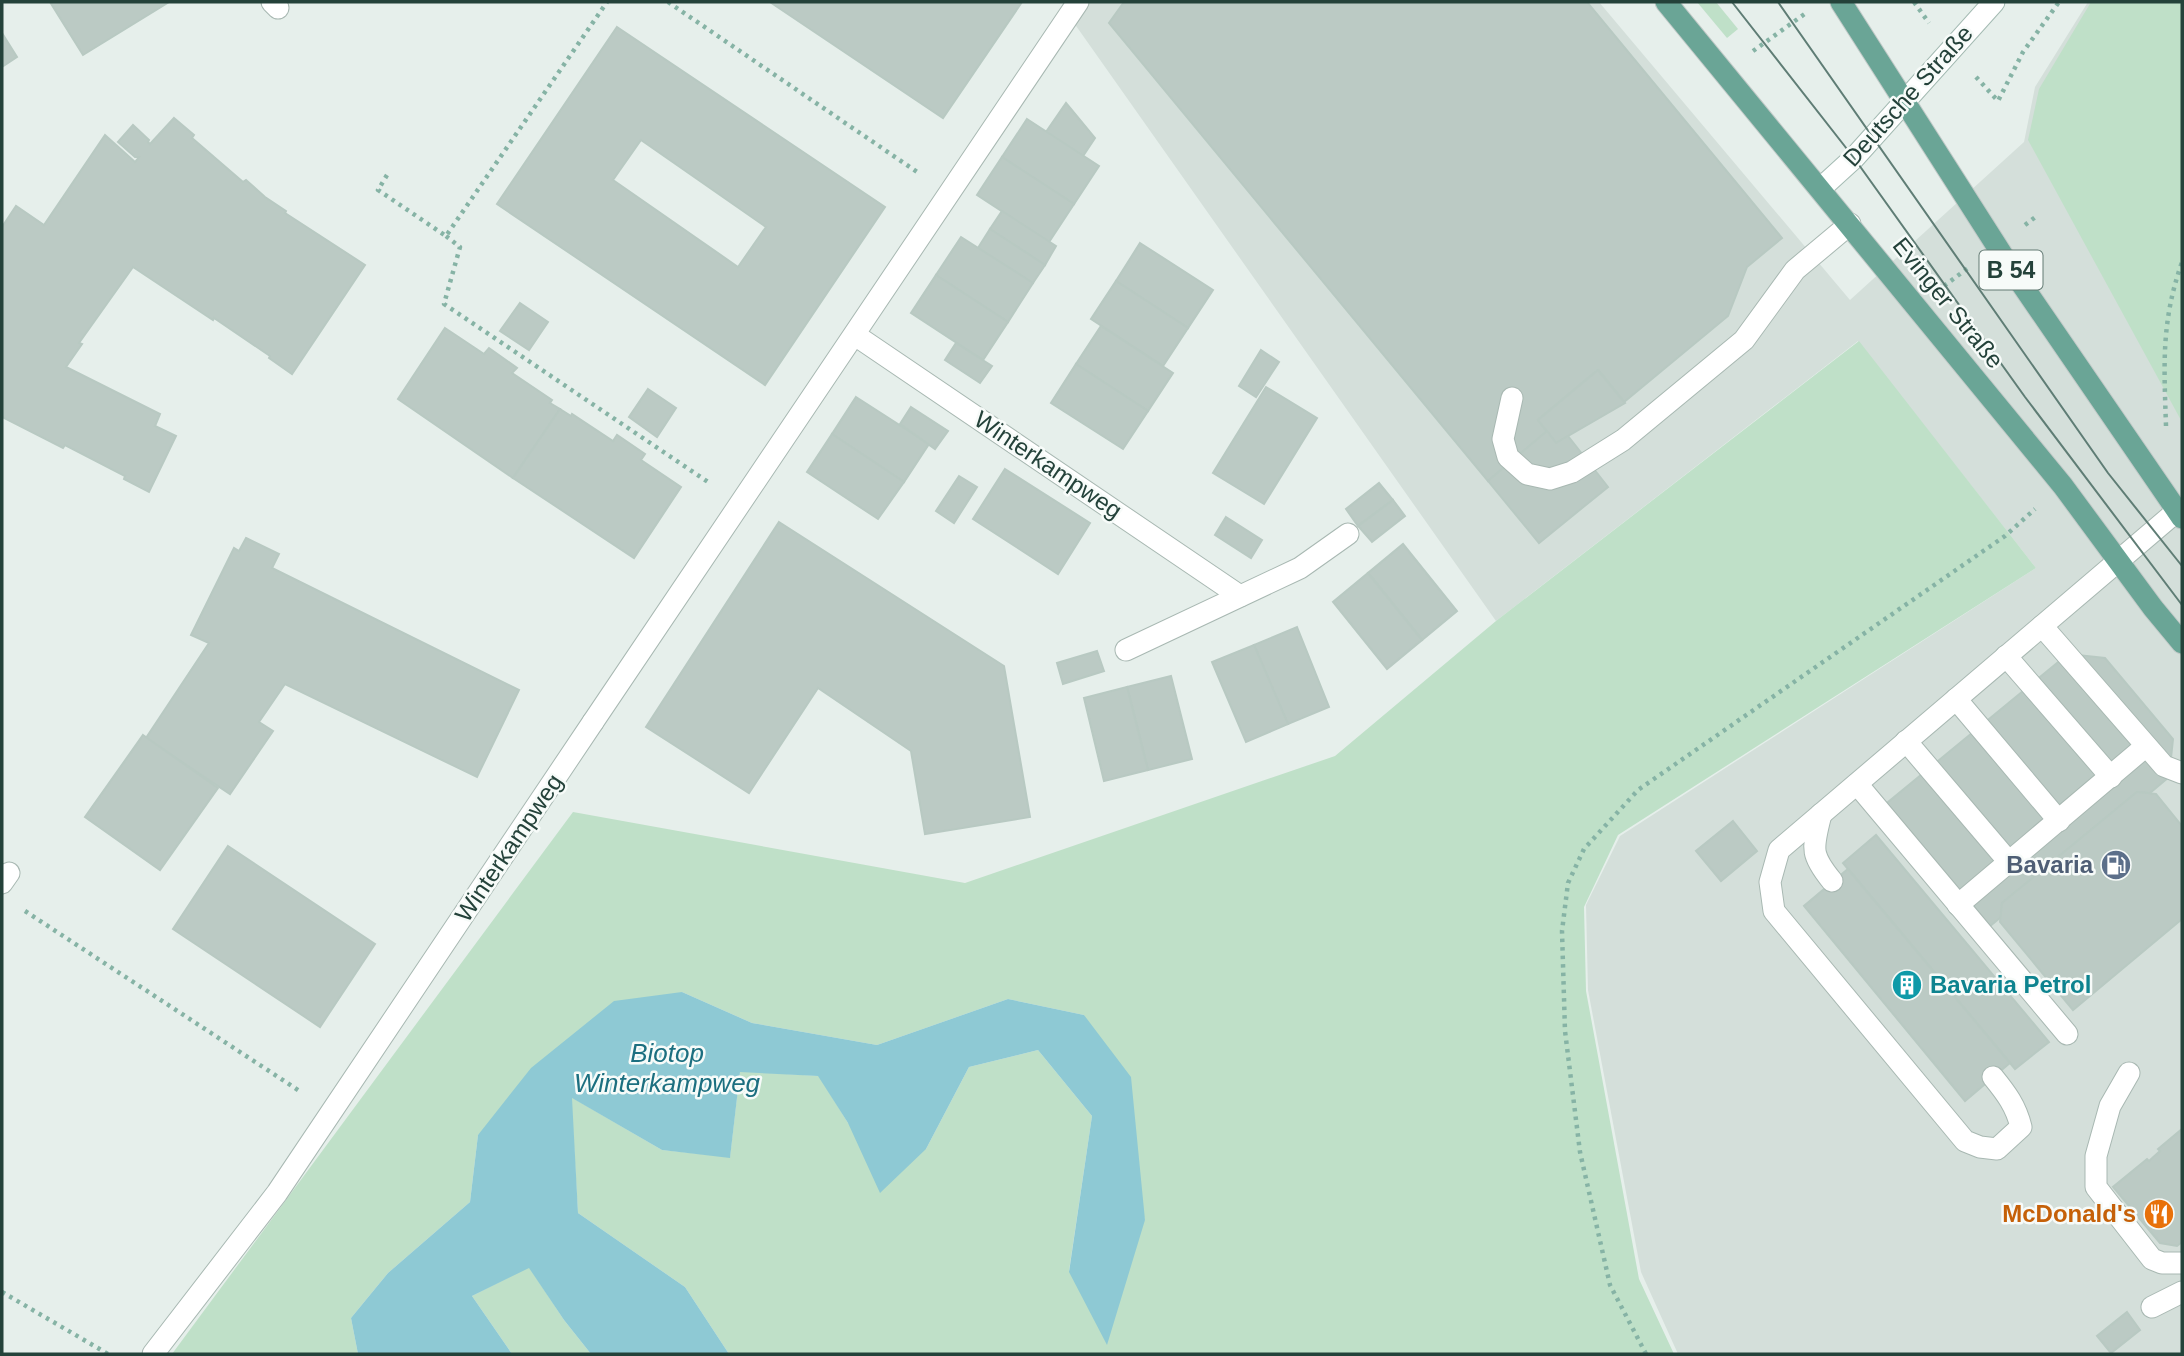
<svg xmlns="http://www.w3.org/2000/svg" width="2184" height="1356" viewBox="0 0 2184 1356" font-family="Arial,sans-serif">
<rect width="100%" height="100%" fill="#e6efeb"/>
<polygon fill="#d4dfda" points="1064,2 1599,2 1850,300 2024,142 2035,87 2088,2 2182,2 2182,1354 1678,1354 1641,1272 1588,990 1586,905 1620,836 2036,568 1858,341 1496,621 1062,6"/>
<g fill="#bfe0c8">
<polygon points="1697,2 1716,2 1738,29 1727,38"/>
<polygon points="2091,2 2182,2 2182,422 2028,140 2039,89"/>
<polygon points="1859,341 2036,568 1618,835 1584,907 1586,991 1639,1279 1674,1354 729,1354 685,1287 578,1213 571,1097 662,1150 730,1157 740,1071 819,1076 848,1123 926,1149 969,1067 1038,1050 1092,1116 1069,1271 1145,1220 1084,1015 1008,999 877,1045 752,1023 682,992 478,1135 470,1202 388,1273 351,1318 358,1354 172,1354 573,812 965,883 1335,756 1496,621"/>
<polygon points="529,1267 564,1320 591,1354 512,1354 472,1296"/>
</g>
<polygon fill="#8ec9d4" points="682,992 752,1023 877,1045 1008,999 1084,1015 1131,1077 1145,1220 1107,1345 1069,1272 1092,1116 1038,1050 969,1067 926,1149 880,1193 848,1123 818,1076 740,1072 730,1158 662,1150 572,1098 578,1213 685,1287 729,1354 591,1354 564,1320 529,1268 472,1296 512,1354 358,1354 351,1318 388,1273 470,1202 478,1135 531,1068 614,1001"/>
<g fill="#bbcac4" stroke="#b8c9c2" stroke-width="2" fill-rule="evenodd">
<polygon points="50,2 169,2 83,55"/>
<polygon points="770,2 1022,2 943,118"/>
<polygon points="1124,2 1587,2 1782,238 1747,267 1728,316 1624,402 1598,370 1538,420 1547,431 1488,481 1109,23"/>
<path d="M617 27 885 207 765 385 497 204ZM641 140 766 227 738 267 613 180Z"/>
<polygon points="2,33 17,57 2,67"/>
<polygon points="1066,103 1095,138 1083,156 1046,132"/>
<polygon points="174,118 194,135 192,138 243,182 246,180 265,197 286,211 285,213 365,265 292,374 269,358 270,356 214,318 213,320 133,267 79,343 82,344 66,367 160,414 155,426 176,436 149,492 124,479 125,476 65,445 63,448 2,417 2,227 16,206 44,225 105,135 135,162 139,157 135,157 118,142 133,125 149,140 148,142 150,144"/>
<polygon points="1027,119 1099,166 1074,204 1002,157"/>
<polygon points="1002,157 1074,204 1049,242 977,195"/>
<polygon points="1002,211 1056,246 1045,265 990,229"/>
<polygon points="990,229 1045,265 1033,283 978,248"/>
<polygon points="961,237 1033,283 1008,322 936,275"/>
<polygon points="1140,243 1213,290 1188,328 1116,281"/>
<polygon points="936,275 1008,322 983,360 911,313"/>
<polygon points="1116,281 1188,328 1163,366 1091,319"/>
<polygon points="520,303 548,322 529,350 500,331"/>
<polygon points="1101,326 1173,373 1148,411 1076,364"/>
<polygon points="445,328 484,354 489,348 517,368 512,373 552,400 550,403 560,409 513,478 398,399"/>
<polygon points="956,343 992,366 980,383 945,360"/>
<polygon points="1261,350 1279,362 1256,397 1239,386"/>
<polygon points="1076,364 1148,411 1123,449 1051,403"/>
<polygon points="1598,370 1625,403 1556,443 1538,420"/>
<polygon points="1266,387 1317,418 1264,504 1213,473"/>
<polygon points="648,389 676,408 657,437 629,417"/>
<polygon points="856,397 929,444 904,482 832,434"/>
<polygon points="911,407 948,431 935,449 900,424"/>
<polygon points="560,409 571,416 572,414 613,441 617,435 645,454 641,460 681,487 634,558 513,478"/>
<polygon points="1547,431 1556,443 1568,436 1608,487 1539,543 1488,481"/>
<polygon points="832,434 904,482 878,519 807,472"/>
<polygon points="1005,469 1090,523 1058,574 973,519"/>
<polygon points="959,476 977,487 954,523 936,511"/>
<polygon points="1379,483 1393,500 1358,526 1346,509"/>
<polygon points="1393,500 1405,516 1372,542 1358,526"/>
<polygon points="1226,517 1262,540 1251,558 1215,535"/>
<polygon points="779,522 1004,666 1030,817 925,834 911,751 818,688 749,793 646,727"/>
<polygon points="246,538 279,554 272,568 519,690 477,777 285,684 259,722 273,731 230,794 146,738 209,643 191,635 234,548 239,551"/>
<polygon points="1403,544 1457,611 1422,640 1368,573"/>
<polygon points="1368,573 1422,640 1387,669 1333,602"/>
<polygon points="1297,627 1329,707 1288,724 1254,645"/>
<polygon points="1254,645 1288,724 1246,742 1212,662"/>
<polygon points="1097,651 1104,671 1063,684 1057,663"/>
<polygon points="2068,654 2105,658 2173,739 2169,777 2150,793 2137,792 2002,903 2001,917 1978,936 1876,812"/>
<polygon points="1171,676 1192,759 1148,770 1127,687"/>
<polygon points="1127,687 1148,770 1104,781 1084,698"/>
<polygon points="143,735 218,788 160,870 85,817"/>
<polygon points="2137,792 2156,794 2182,826 2182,919 2073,1010 2000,922 2002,903"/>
<polygon points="1733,821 1757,851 1721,881 1696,851"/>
<polygon points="1876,835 2049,1042 2015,1069 1843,863"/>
<polygon points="228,846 375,944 320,1027 173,929"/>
<polygon points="1848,869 2010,1063 1965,1101 1804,906"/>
<polygon points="2182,1129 2182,1242 2177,1246 2160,1243 2113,1187 2147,1159 2149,1161 2160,1151 2158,1149"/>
<polygon points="2127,1312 2140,1330 2111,1353 2097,1336"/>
</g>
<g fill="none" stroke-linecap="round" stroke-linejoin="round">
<g stroke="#a8b8b2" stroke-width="23">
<g id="lane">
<polyline points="272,2 278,8"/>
<polyline points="1512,398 1503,439 1508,457 1527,474 1550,479 1572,472 1623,440 1744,340 1795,270 1850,224"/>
<polyline points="2042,626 2164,766 2182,773"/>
<polyline points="2006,656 2111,777"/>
<polyline points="1956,699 2059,821"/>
<polyline points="1906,741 2009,862"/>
<polyline points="1857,784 2067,1034"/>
<path d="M1821 814C1813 848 1809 853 1832 881"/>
<polyline points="1958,905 2146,746"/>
<polyline points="2129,1073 2110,1106 2096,1156 2096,1187 2152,1259 2162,1263 2182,1263"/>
<path d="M1993 1077C2006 1093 2016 1106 2021 1127L1997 1149 1980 1147 1965 1141 1774 911 1770 882 1779 850 2177 511"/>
<polyline points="2152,1307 2182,1292"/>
<polyline points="153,1354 277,1193 593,722"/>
</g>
</g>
<g stroke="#a8b8b2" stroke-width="23">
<g id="street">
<polyline points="855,335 1240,596"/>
<polyline points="1126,650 1300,568 1348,534"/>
<polyline points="593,722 1078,2"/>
<polyline points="2,883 9,873"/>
</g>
</g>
<g stroke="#a4bbb3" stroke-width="23">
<polyline id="secondary" points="1820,189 1854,158 1994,2"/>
</g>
<g stroke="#c2cac8" stroke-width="23">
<g id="primary">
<polyline points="1666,2 2063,486 2153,608 2182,643"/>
<polyline points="1841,2 2014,273 2182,518"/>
</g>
</g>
<g stroke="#86b3a5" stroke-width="4.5" stroke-dasharray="3.5 5" stroke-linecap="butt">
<polyline points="668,2 920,174"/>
<polyline points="1914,2 1929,23"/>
<polyline points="1753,51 1806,13"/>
<polyline points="1976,77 1998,101 2023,52 2059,2"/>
<polyline points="387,175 378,190 446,236 607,2"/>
<polyline points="2025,225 2038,215"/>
<polyline points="446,236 460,247 444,304 711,484"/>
<polyline points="1944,286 1968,268"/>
<path d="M2166 426C2164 364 2161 322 2182 262"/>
<polyline points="25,911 301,1092"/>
<polyline points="2,1292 108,1354"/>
<polyline points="1646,1354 1610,1285 1580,1152 1565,1031 1562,931 1568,883 1584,849 1638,790 2005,536 2035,509"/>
</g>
<use href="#lane" stroke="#fff" stroke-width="21"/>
<use href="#street" stroke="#fff" stroke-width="21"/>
<use href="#secondary" stroke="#fff" stroke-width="21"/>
<use href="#primary" stroke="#6aa596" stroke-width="21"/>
<g stroke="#5f7d75" stroke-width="2">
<polyline points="1732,2 1854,158 2025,397 2182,605"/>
<polyline points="1778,2 2108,473 2182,566"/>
</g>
</g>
<defs>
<g id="fuel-disc" transform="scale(1.575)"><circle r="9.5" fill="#5c6f8a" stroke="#f7fbf9"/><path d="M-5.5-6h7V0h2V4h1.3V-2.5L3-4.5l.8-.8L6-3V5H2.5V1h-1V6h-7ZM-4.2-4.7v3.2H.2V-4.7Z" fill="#fff"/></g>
<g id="building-disc" transform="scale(1.575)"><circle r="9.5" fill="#0f9aa8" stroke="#f7fbf9"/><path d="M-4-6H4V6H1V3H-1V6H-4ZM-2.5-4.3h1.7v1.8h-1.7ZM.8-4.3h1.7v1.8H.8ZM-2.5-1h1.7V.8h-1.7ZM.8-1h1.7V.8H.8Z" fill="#fff"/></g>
<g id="restaurant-disc" transform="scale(1.575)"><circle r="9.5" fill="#e8710a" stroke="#f7fbf9"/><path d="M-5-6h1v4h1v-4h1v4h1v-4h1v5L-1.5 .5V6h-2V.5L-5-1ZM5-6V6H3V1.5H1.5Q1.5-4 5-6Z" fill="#fff"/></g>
</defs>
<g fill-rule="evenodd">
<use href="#fuel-disc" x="2116" y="865"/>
<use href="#building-disc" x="1907" y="985"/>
<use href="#restaurant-disc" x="2159" y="1214"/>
</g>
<g text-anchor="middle" stroke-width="5" stroke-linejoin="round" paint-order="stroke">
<rect fill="#f7fbf9" stroke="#637a73" stroke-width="2" x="1979.5" y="250.5" width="63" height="39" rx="5"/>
<g font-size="23" font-weight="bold" fill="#24423a">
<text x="2011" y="278">B 54</text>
</g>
<g font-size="24" fill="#24423a" stroke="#f7fbf9">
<text transform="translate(1908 96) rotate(-48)" y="8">Deutsche Straße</text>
<text transform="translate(1948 303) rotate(51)" y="8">Evinger Straße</text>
<text transform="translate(1048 465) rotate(34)" y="8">Winterkampweg</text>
<text transform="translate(509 848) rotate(-56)" y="8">Winterkampweg</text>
</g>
<g font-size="24" font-weight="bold" fill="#4e5e75" stroke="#f7fbf9" text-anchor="end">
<text x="2093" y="873">Bavaria</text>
</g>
<g font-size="24" font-weight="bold" fill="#0d838f" stroke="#f7fbf9" text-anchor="start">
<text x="1930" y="993">Bavaria Petrol</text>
</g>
<g font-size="24" font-weight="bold" fill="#c56008" stroke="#f7fbf9" text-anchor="end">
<text x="2136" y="1222">McDonald's</text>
</g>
<g font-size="26" font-style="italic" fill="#1c6f80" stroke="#f7fbf9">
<text x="667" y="1062">Biotop<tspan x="667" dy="30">Winterkampweg</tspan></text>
</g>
</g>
<rect width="2184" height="1356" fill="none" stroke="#24423a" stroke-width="7"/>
</svg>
